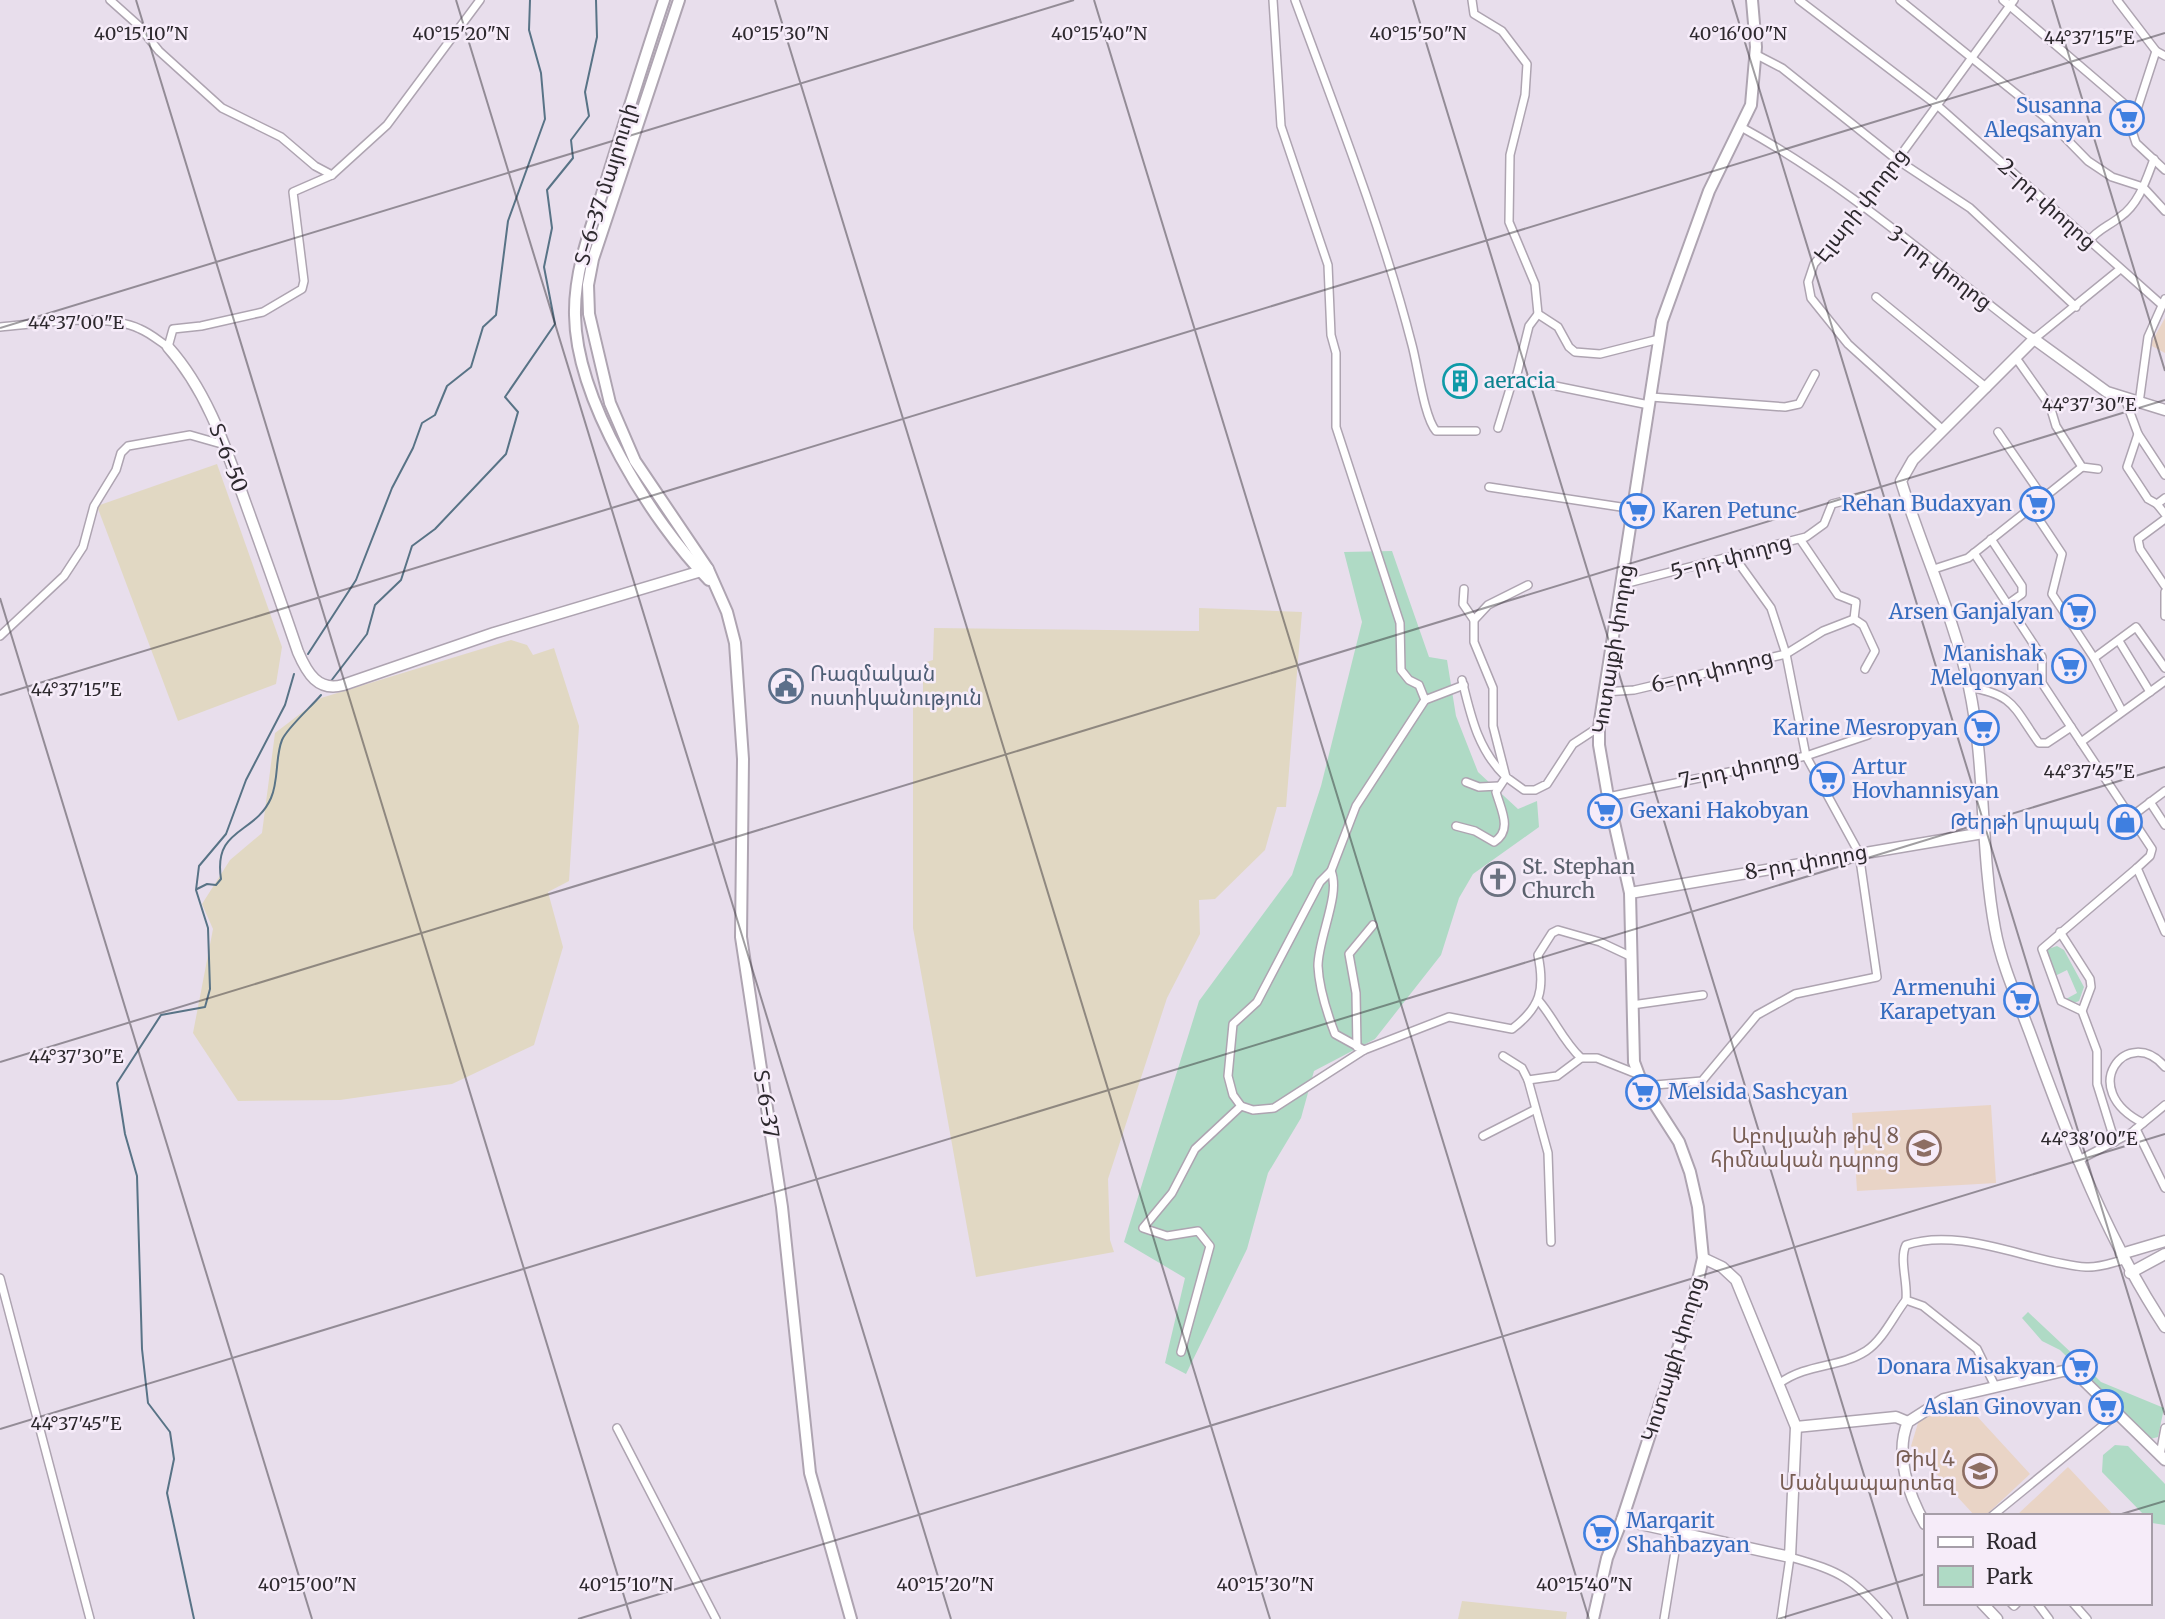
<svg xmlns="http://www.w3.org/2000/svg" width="2165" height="1619" viewBox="0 0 2165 1619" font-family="Merriweather,'Noto Sans Armenian',serif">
<rect width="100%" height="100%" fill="#e8deec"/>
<g fill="#e1d8c3">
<polygon points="217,464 282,647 276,684 178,721 97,506"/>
<polygon points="1199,608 1302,612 1286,807 1277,807 1265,850 1215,899 1199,900 1200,934 1167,998 1108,1179 1110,1240 1114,1252 976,1277 913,928 913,702 923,702 923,663 933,660 934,628 1199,631"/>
<polygon points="511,640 527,645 533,655 554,648 579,726 569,881 548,892 563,947 534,1045 452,1084 340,1100 238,1101 193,1033 213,929 202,904 230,860 262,833 275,733 321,698"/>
<polygon points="1462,1601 1567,1612 1566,1619 1458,1619"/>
</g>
<g fill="#e9d4c6">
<polygon points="2165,318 2165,353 2150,345"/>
<polygon points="1991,1105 1996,1183 1857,1191 1852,1113"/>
<polygon points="1954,1401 1963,1401 2030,1474 1985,1516 1975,1516 1911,1446 1918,1423 1941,1405"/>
<polygon points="2068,1467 2114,1516 2017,1516 2017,1515"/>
</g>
<g fill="#afdac5">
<polygon points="1392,551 1429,657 1447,660 1456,716 1478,772 1518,809 1537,801 1539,827 1473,874 1459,898 1441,955 1375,1039 1314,1071 1301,1118 1268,1173 1247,1249 1186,1374 1165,1363 1185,1278 1124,1242 1199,1001 1292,875 1321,786 1362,622 1344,552"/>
<polygon points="2057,946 2064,950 2084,987 2079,1001 2071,1004 2066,999 2077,993 2067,970 2055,976 2047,954 2048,949"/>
<polygon points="2028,1312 2078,1359 2093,1364 2092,1373 2101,1382 2164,1408 2158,1437 2150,1439 2060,1350 2042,1341 2022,1318"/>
<polygon points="2115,1445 2128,1446 2165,1484 2165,1525 2152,1523 2149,1516 2145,1516 2102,1472 2103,1455"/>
</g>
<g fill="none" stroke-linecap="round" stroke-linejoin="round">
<g stroke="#587386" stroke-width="2">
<polyline points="308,654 356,580 392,488 413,448 422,423 435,415 447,386 471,367 483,327 496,315 508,221 545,119 541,73 529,30 530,0"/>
<polyline points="331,681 367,634 375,605 401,580 412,546 435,529 506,454 518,412 505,397 555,324 544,267 552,228 547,190 573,158 571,140 589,116 585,92 597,37 596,0"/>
<path d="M197 889 207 884 216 885 221 879C213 827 255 835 271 798 279 780 275 757 282 740 287 728 312 706 321 695"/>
<polyline points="194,1619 167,1493 174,1459 170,1432 148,1403 142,1349 137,1176 125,1134 117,1083 161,1015 205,1007 210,989 208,928 196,890 199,866 226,834 246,780 285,705 294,674"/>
</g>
<g stroke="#aea4b1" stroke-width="10">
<g id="minor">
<polyline points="110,0 138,25 159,51 222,108 281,137 315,166 332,175"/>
<polyline points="1273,0 1281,126 1328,265 1331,335 1336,353 1336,427 1400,623 1401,670 1409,680 1419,685 1425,700 1464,685"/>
<path d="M1295 0C1337 114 1382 228 1412 345 1418 367 1424 417 1436 431H1476"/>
<polyline points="1472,0 1474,14 1502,31 1527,64 1525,95 1510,155 1509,222 1535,284 1538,314 1558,327 1569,347 1575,352 1600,354 1659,339"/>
<polyline points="1799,0 1938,106 2162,305"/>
<polyline points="1900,0 2045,117 2088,161 2112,177 2143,187 2165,211"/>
<polyline points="2003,0 2135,113"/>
<polyline points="2117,0 2156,51 2165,56"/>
<polyline points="2156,51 2131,128 2136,143 2165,170"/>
<polyline points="1755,54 1782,68 1896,159 1970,208 2076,307"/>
<path d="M1741 127C1846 184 1939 267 2034 339L2119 270"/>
<path d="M2089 241C2098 229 2109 226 2120 217 2139 204 2146 180 2154 159"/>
<polyline points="1876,297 1987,388"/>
<polyline points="1538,314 1529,326 1516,378 1649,405"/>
<path d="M0 327C39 324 104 312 140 329 150 333 159 341 168 347L173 329 201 326 263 312 302 289 304 281 293 192 332 175 387 125 480 0"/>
<polyline points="2016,358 2050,406 2056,426 2082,467 2098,469"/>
<polyline points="1651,397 1785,407 1799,404 1815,374"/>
<polyline points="2125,399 2138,434 2165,475"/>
<polyline points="2139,403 2148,337 2165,299"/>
<polyline points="1498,428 1513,379 1516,378"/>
<polyline points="1943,430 1848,344 1811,298 1808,282 1814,264 1862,208 2014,0"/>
<polyline points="1998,432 2042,496"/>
<polyline points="2138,434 2127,467 2148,499 2157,504"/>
<polyline points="1489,487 1634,509"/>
<polyline points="2165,498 2157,504 2165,514"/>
<polyline points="2030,506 2062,554 2052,594 2094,658 2122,711"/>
<polyline points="2165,519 2138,539 2140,549 2165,586"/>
<polyline points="1800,539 1838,595 1856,602 1854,619 1863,625 1875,651 1865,669"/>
<polyline points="1991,539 2022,586 2022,594 2008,604"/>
<polyline points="1974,553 2042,657 2042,683 2071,727"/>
<polyline points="1934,569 1968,558 2082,467"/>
<polyline points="1624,584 1806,537 1824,524 1832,504 1863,496"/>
<polyline points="1528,585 1488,605 1474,620 1474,642 1493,688 1493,726 1506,777 1524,790 1535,790 1547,784 1573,744 1599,727"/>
<polyline points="1464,589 1463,604 1474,620"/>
<polyline points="2165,592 2165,616"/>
<polyline points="0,636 64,576 83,547 94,506 116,470 121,453 128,446 190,435 225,445"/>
<polyline points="2119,641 2150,692"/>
<polyline points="2094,658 2136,627 2165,668"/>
<path d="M1969 687C2015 695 2013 707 2039 743H2047L2071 727 2152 849 2150 856 2137 868 2042 949 2061 1001 2082 1011 2097 1051V1084L2115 1142"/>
<polyline points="1604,692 1634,690 1786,654 1823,631 1854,619"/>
<path d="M1425 700 1356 806 1331 871 1320 882 1257 1002 1233 1024 1228 1076 1233 1095 1241 1106 1253 1110 1274 1108 1364 1050 1449 1017 1512 1029C1541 1007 1545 989 1538 955L1552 933 1558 930 1600 942 1632 957"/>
<polyline points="2081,742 2165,681"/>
<polyline points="1466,782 1479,787 1499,786"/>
<polyline points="1608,797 1806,756 1868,735"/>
<polyline points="2150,802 2165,825"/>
<polyline points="2132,816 2165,791"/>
<path d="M1456 826 1475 831 1494 842C1513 830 1501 810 1496 792L1506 777C1478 750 1471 717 1462 680"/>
<polyline points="2137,868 2165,932"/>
<path d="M1331 871C1341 894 1318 938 1318 966 1319 989 1327 1013 1335 1034L1364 1050"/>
<polyline points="2060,932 2090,979 2091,987 2082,1011"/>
<path d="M1539 1001C1555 1020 1563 1041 1581 1058H1597L1637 1074"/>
<polyline points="1632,1005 1703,995"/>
<polyline points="1357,1047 1356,993 1349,954 1373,925"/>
<polyline points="1503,1056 1522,1068 1528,1080 1548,1153 1551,1242"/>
<polyline points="1528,1080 1557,1076 1581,1058"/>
<polyline points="1643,1086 1702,1081 1757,1015 1795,994 1877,977 1859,853 1806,756 1786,654 1771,608 1735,558"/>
<path d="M2143 1123C2075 1089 2128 1023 2165 1067"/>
<polyline points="2136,1129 2165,1188"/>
<polyline points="1483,1136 1534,1110"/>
<polyline points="2077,1161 2131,1133 2165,1105"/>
<polyline points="0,1278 90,1619"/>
<polyline points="1181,1352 1210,1246 1198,1231 1167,1236 1143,1228 1172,1193 1195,1149 1241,1106"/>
<path d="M1780 1383C1808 1363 1840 1368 1866 1351 1883 1340 1894 1315 1906 1300"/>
<path d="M1995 1386 1977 1349 1923 1306 1906 1300C1908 1283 1899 1259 1906 1245 1961 1226 2031 1263 2086 1267 2099 1268 2111 1263 2123 1260"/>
<polyline points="617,1428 716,1619"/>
<polyline points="2160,1455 2165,1428"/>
<polyline points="1992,1516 2118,1413"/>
<polyline points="2011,1603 2014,1606 2017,1603"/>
<polyline points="2037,1603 2049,1619"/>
<polyline points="2073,1603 2087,1619"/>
<polyline points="1664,1619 1678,1533"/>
<path d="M1781 1619 1790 1557C1843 1572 1852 1578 1888 1619"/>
</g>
</g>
<g stroke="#aea4b1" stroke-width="13">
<g id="tertiary">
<path d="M168 347C209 393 227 452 248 510 265 557 282 605 298 652 307 673 318 692 343 685L494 633 708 569"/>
<path d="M2165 410 2107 392 2034 339 1913 460 1901 481C1922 550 1954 616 1969 687 1986 766 1980 849 1995 929 2002 968 2021 1007 2034 1044 2071 1145 2106 1237 2165 1327"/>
<polyline points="1630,893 1983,833"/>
<polyline points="2121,1254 2165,1241"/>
<polyline points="2130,1273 2165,1254"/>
<polyline points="1796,1427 1896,1417 1908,1422"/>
<polyline points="1622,1520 1790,1557 1796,1427 1736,1280 1722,1267 1703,1258"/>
<path d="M1925 1524C1909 1496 1894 1454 1908 1422L1944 1399 2063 1371H2074L2165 1460"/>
<polyline points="1982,1603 1997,1619"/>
</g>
</g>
<g stroke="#aea4b1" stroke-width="14">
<g id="secondary">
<path d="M664 0C644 60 625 121 606 182 592 225 574 269 575 315 576 400 651 521 709 580"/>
<polyline points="679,0 593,259 588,285 589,314 610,403 635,461 708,569 727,612 735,643 743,759 741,937 782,1207 810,1473 851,1619"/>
<polyline points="1593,1619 1607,1558 1622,1520 1692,1306 1703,1258 1698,1207 1690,1172 1679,1142 1643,1086 1634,1062 1630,893 1607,791 1599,745 1599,727 1662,321 1709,191 1751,105 1756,47 1752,0"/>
</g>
</g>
<use href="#minor" stroke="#fff" stroke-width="7"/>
<use href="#tertiary" stroke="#fff" stroke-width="10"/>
<use href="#secondary" stroke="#fff" stroke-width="10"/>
</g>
<path fill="none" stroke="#2d292e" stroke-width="2" stroke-opacity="0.45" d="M136 0 631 1619M456 0 951 1619M775 0 1270 1619M1094 0 1589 1619M1413 0 1908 1619M1732 0 2165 1415M2052 0 2165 371M0 328 1074 0M0 598 312 1619M0 695 2165 33M0 1062 2165 400M0 1429 2165 767M2115 1516 2165 1501M578 1619 2165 1134M1778 1619 1925 1574"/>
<defs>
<g id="supermarket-ring" transform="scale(1.75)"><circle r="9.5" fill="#f6ecf9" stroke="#3f7fe0" stroke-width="1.5"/><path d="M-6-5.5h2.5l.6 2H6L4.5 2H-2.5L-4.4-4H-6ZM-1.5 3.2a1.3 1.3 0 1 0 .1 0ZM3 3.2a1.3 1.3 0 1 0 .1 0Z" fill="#3f7fe0"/></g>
<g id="building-ring" transform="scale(1.75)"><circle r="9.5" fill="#f6ecf9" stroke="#0f9aa8" stroke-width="1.5"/><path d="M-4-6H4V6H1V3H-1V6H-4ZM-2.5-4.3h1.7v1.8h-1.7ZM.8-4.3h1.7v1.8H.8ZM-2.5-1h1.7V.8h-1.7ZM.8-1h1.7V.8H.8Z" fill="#0f9aa8"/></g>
<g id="civic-ring" transform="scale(1.75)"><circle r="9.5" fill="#f6ecf9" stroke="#5c6f8a" stroke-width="1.5"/><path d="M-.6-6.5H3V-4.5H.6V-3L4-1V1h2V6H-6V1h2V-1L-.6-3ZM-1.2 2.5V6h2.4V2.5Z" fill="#5c6f8a"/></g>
<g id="shop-ring" transform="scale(1.75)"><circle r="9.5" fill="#f6ecf9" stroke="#3f7fe0" stroke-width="1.5"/><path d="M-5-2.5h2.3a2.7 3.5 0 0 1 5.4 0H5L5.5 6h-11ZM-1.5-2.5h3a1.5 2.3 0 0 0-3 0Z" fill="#3f7fe0"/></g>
<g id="church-ring" transform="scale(1.75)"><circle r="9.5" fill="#f6ecf9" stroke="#6b7280" stroke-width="1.5"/><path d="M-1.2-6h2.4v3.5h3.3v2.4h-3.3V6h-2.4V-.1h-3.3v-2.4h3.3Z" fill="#6b7280"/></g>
<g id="school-ring" transform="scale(1.75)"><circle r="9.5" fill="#f6ecf9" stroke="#8d6e63" stroke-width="1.5"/><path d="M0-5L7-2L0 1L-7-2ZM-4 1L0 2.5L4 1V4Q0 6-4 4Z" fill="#8d6e63"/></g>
</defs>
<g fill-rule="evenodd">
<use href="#supermarket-ring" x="2127" y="118"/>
<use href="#building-ring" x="1460" y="381"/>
<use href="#supermarket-ring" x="2037" y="504"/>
<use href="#supermarket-ring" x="1637" y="511"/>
<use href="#supermarket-ring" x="2078" y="612"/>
<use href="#supermarket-ring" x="2069" y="666"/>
<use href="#civic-ring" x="786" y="686"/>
<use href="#supermarket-ring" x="1982" y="728"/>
<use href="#supermarket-ring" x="1827" y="779"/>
<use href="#supermarket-ring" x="1605" y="811"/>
<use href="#shop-ring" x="2125" y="822"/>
<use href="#church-ring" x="1498" y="879"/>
<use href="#supermarket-ring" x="2021" y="1000"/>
<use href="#supermarket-ring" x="1643" y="1092"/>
<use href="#school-ring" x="1924" y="1148"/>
<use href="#supermarket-ring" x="2080" y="1367"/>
<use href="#supermarket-ring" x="2106" y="1407"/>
<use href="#school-ring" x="1980" y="1471"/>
<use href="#supermarket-ring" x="1601" y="1533"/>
</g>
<g text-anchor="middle" stroke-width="5" stroke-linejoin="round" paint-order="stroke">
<g font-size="21" fill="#366cbe" stroke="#f6ecf9" text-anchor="end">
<text x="2102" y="113">Susanna<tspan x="2102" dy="24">Aleqsanyan</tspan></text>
<text x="2012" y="511">Rehan Budaxyan</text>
<text x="1662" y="518" text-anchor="start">Karen Petunc</text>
<text x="2054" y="619">Arsen Ganjalyan</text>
<text x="2044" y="661">Manishak<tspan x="2044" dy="24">Melqonyan</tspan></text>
<text x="1958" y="735">Karine Mesropyan</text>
<text x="1852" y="774" text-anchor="start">Artur<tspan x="1852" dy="24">Hovhannisyan</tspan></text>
<text x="1630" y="818" text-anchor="start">Gexani Hakobyan</text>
<text x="2100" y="829">Թերթի կրպակ</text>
<text x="1996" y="995">Armenuhi<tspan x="1996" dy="24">Karapetyan</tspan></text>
<text x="1668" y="1099" text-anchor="start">Melsida Sashcyan</text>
<text x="2056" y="1374">Donara Misakyan</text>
<text x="2082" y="1414">Aslan Ginovyan</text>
<text x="1626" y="1528" text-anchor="start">Marqarit<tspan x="1626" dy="24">Shahbazyan</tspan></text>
</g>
<g font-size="21" fill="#2d292e" stroke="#f6ecf9">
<text transform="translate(606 184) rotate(-73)" y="7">Տ-6-37 մայրուղի</text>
<text transform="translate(2047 204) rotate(42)" y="7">2-րդ փողոց</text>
<text transform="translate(1861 205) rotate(-52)" y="7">Էլարի փողոց</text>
<text transform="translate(1940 268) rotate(37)" y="7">3-րդ փողոց</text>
<text transform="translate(228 458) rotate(69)" y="7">Տ-6-50</text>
<text transform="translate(1731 557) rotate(-15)" y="7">5-րդ փողոց</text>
<text transform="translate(1613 649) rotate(-81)" y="7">Կոտայքի փողոց</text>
<text transform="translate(1712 671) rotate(-14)" y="7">6-րդ փողոց</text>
<text transform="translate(1739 769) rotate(-12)" y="7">7-րդ փողոց</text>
<text transform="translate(1806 862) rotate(-10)" y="7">8-րդ փողոց</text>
<text transform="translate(766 1104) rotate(81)" y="7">Տ-6-37</text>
<text transform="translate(1673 1359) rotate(-73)" y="7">Կոտայքի փողոց</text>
</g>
<g font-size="21" fill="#0d838f" stroke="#f6ecf9" text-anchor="start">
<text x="1484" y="388">aeracia</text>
</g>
<g font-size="21" fill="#4e5e75" stroke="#f6ecf9" text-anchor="start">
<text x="810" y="681">Ռազմական<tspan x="810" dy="24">ոստիկանություն</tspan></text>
</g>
<g font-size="21" fill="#5b616d" stroke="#f6ecf9" text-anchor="start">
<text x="1522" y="874">St. Stephan<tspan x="1522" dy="24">Church</tspan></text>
</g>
<g font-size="21" fill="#785e54" stroke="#f6ecf9" text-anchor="end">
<text x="1899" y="1143">Աբովյանի թիվ 8<tspan x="1899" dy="24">հիմնական դպրոց</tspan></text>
<text x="1955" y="1466">Թիվ 4<tspan x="1955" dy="24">Մանկապարտեզ</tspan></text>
</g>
</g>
<g font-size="18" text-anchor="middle" fill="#2d292e" stroke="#f6ecf9" stroke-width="5" stroke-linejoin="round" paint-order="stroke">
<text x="141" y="40">40°15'10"N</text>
<text x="461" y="40">40°15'20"N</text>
<text x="780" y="40">40°15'30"N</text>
<text x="1099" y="40">40°15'40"N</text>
<text x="1418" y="40">40°15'50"N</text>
<text x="1738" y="40">40°16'00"N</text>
<text x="2089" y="44">44°37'15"E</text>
<text x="76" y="329">44°37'00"E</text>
<text x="2089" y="411">44°37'30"E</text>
<text x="76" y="696">44°37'15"E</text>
<text x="2089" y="778">44°37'45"E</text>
<text x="76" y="1063">44°37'30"E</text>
<text x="2089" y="1145">44°38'00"E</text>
<text x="76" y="1430">44°37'45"E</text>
<text x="307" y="1591">40°15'00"N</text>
<text x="626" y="1591">40°15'10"N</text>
<text x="945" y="1591">40°15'20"N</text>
<text x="1265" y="1591">40°15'30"N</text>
<text x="1584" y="1591">40°15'40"N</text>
</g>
<rect x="1924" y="1514" width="228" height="91" fill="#f6ecf9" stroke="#a69ea8" stroke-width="2"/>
<rect x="1938" y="1537" width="35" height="10" fill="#ffffff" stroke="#a69ea8" stroke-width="2"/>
<text x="1986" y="1549" font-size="21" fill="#2d292e">Road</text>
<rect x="1938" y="1566" width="35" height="21" fill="#afdac5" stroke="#a69ea8" stroke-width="2"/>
<text x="1986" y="1584" font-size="21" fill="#2d292e">Park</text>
</svg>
